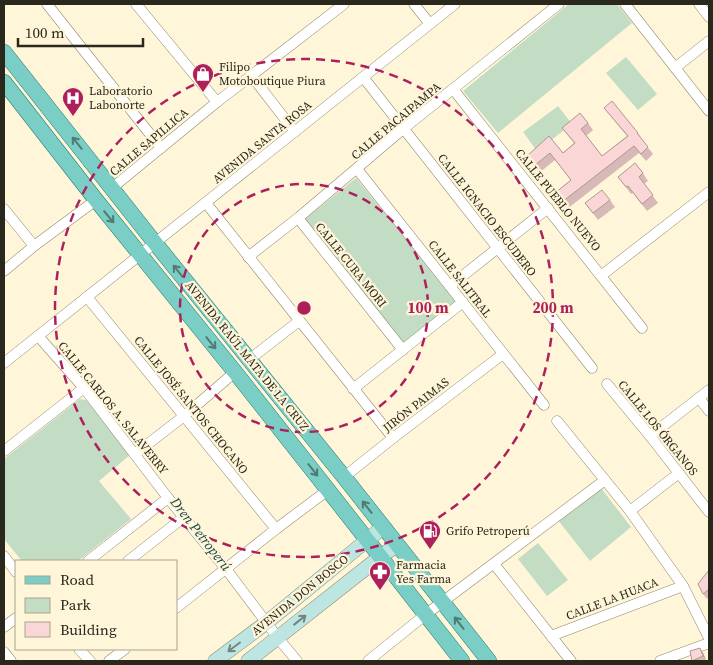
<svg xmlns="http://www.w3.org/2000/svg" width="713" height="665" viewBox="0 0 713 665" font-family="'Source Serif 4',serif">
<rect width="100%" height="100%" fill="#fff6d9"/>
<g fill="#c3ddc4">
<polygon points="569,4 617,4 632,23 498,133 463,91"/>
<polygon points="626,57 657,94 638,110 606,73"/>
<polygon points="558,106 572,124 537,151 523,132"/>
<polygon points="356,178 456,301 403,343 304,220"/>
<polygon points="80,399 86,400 130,455 99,481 131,519 78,561 22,561 4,539 4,459"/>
<polygon points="601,488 631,527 590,561 558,520"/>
<polygon points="538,543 568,580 547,596 518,559"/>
</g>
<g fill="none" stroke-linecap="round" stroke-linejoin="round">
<g stroke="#90886e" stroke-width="11">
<g id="street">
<polyline points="47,4 161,148"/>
<polyline points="136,4 217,102"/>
<polyline points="414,4 430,24"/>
<polyline points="625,4 709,111"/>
<polyline points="699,4 709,17"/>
<polyline points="675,68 709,41"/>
<polyline points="251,75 295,132"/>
<polyline points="363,77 592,368"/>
<polyline points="453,89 642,328"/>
<polyline points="357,169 544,405"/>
<polyline points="112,188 217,102 344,4"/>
<polyline points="206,203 393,438"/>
<polyline points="4,209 34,246"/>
<polyline points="298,218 403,350"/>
<polyline points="248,257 298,218 403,129 559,4"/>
<polyline points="4,271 34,246 96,200"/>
<polyline points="602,275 709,192"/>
<polyline points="450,286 548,208"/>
<polyline points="87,297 276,529"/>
<polyline points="38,336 84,388 168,498 226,569 278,638 297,661"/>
<polyline points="250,359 299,321"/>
<polyline points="4,363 455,4"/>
<polyline points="607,384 650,436 709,512"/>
<polyline points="353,389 463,302"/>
<polyline points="699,398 709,411"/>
<polyline points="557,421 630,511 683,586 709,638"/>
<polyline points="650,436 709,390"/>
<polyline points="4,451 84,388"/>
<polyline points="135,454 184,416 235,372"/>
<polyline points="344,477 393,438 503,354"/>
<polyline points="630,511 679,473"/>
<polyline points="4,556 16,572"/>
<polyline points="88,561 168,498"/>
<polyline points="128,561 184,517"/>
<polyline points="494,564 571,661"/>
<polyline points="176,608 276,529 328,490"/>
<polyline points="4,627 16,618"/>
<polyline points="551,636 683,586"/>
<polyline points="79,649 90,661"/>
<polyline points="4,652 11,661"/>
<polyline points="109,661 125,649"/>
<polyline points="368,661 425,615 605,480"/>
<polyline points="660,661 709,643"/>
</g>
</g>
<g stroke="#90886e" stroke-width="15">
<g id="secondary">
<polyline points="215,661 266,623 383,527"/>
<polyline points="248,661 380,557 397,545"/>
</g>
</g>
<g stroke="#257e72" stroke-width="16">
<g id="primary">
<polyline points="4,52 155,243 344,477 489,661"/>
<polyline points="4,82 96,200 235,372 328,490 462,661"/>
</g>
</g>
<use href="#street" stroke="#fff" stroke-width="10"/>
<use href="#secondary" stroke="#bde6e2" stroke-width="14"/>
<use href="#primary" stroke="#7bcec6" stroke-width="15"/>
</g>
<g fill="#d7b9b8">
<polygon points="604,108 638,133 642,140 653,154 646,161 639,153 567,209 555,193 571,180 555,160 539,173 526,157 549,136 563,153 574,143 562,128 588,123 593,130 586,136 602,156 627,136"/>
<polygon points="643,173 648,181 644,184 658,203 647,211 633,193 631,194 618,177"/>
<polygon points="610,200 615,207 598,220 585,203"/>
<polygon points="709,570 709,597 707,599 703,594"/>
<polygon points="700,648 703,653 706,660 704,661 692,661"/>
</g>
<polygon fill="#af9696" points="700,648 703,653 706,660 703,656"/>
<g fill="#fad7d6" stroke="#af9696">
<polygon points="612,101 638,133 637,133 648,147 641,154 634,146 562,202 555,193 571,180 550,153 534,166 526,157 549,136 563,153 575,143 562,128 580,113 588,123 581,129 602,156 628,136 604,108"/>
<polygon points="635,163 643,173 639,177 653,195 642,204 628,186 626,187 618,177"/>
<polygon points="602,190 610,200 593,213 585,203"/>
<polygon points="709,570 709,589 703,594 698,584"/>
<polygon points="700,648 703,656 692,661 690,651"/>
</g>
<defs><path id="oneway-shaft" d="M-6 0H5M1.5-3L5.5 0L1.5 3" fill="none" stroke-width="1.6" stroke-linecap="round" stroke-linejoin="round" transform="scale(1.25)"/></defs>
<g stroke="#527a71">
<use href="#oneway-shaft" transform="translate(77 143) rotate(-129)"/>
<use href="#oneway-shaft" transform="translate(109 217) rotate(50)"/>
<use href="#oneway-shaft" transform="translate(178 271) rotate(-129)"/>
<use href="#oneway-shaft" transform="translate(211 343) rotate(51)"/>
<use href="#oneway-shaft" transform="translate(313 470) rotate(52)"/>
<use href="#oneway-shaft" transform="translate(367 507) rotate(-128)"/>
<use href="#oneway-shaft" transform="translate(459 623) rotate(-128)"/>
</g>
<g stroke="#74867f">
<use href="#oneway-shaft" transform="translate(300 620) rotate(-38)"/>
<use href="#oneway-shaft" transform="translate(234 647) rotate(143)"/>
</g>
<g fill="none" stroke="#ae205b" stroke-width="2.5" stroke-dasharray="9 6">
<circle cx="304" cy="308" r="124"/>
<circle cx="304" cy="308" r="249"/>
</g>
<defs>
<g id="shop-pin" transform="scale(1.125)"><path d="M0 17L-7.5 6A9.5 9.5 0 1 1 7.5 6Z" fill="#ae205b" stroke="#fff6d9"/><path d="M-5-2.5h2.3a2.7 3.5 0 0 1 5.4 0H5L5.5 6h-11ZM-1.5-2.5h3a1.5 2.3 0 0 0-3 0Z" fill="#fff"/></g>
<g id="hospital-pin" transform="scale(1.125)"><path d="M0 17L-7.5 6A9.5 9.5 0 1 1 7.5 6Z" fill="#ae205b" stroke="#fff6d9"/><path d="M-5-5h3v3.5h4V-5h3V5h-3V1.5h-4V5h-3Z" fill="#fff"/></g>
<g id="fuel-pin" transform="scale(1.125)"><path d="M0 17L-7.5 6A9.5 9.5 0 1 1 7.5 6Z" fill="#ae205b" stroke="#fff6d9"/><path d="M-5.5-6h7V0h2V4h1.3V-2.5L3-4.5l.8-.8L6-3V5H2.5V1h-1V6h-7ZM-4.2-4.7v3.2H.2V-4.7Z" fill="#fff"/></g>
<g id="pharmacy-pin" transform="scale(1.125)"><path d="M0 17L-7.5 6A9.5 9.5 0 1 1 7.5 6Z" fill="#ae205b" stroke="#fff6d9"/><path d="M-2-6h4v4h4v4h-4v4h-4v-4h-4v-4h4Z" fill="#fff"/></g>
</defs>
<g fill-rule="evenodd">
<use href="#shop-pin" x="203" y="74"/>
<use href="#hospital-pin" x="73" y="98"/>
<use href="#fuel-pin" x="430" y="531"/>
<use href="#pharmacy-pin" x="380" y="572"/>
</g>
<g text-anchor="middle" stroke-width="4.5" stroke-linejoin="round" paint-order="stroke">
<g font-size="12" fill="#2a271c" stroke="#fff6d9" text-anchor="start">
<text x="219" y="71">Filipo<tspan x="219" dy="14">Motoboutique Piura</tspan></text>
<text x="89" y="95">Laboratorio<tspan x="89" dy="14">Labonorte</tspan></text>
<text x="446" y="535">Grifo Petroperú</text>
<text x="396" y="569">Farmacia<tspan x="396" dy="14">Yes Farma</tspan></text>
</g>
<g font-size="12" fill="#2a271c" stroke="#fff6d9">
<text transform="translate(396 121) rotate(-40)" y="4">CALLE PACAIPAMPA</text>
<text transform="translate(149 142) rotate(-40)" y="4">CALLE SAPILLICA</text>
<text transform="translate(262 142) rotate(-39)" y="4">AVENIDA SANTA ROSA</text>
<text transform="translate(558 200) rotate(51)" y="4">CALLE PUEBLO NUEVO</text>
<text transform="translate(487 215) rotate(52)" y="4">CALLE IGNACIO ESCUDERO</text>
<text transform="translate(351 265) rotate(51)" y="4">CALLE CURA MORI</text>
<text transform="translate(460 279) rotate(52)" y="4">CALLE SALITRAL</text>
<text transform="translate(247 356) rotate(51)" y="4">AVENIDA RAÚL MATA DE LA CRUZ</text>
<text transform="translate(191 405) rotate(51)" y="4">CALLE JOSÉ SANTOS CHOCANO</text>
<text transform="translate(416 405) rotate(-38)" y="4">JIRÓN PAIMAS</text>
<text transform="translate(113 408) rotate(51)" y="4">CALLE CARLOS A. SALAVERRY</text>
<text transform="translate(658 428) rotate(51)" y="4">CALLE LOS ÓRGANOS</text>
<text transform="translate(300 595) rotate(-39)" y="4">AVENIDA DON BOSCO</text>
<text transform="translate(612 599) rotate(-21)" y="4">CALLE LA HUACA</text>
</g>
<g font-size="14" font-style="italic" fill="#0d3f40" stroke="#fff6d9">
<text transform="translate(201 534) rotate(52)" y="5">Dren Petroperú</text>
</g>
</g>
<circle cx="304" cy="308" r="8" fill="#ae205b" stroke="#fff6d9" stroke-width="2.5"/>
<g font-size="15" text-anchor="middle" font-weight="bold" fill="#ae205b" stroke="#fff6d9" stroke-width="4.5" stroke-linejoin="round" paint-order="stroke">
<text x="428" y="313">100 m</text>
<text x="553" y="313">200 m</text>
</g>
<rect width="713" height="665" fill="none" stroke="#2a271c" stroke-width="10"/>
<rect x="15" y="560" width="162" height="90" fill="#fff6d9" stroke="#aaa38d"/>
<rect x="25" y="576" width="25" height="8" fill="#7bcec6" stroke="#aaa38d"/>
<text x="60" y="585" font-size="15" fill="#2a271c">Road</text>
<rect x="25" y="598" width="25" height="15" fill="#c3ddc4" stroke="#aaa38d"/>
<text x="60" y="610" font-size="15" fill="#2a271c">Park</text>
<rect x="25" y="622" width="25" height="15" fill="#fad7d6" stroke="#aaa38d"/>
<text x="60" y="635" font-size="15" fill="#2a271c">Building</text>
<path d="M18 38v8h125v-8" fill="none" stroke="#2a271c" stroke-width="2.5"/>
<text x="25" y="38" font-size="15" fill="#2a271c" stroke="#fff6d9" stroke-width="4" paint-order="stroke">100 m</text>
</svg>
